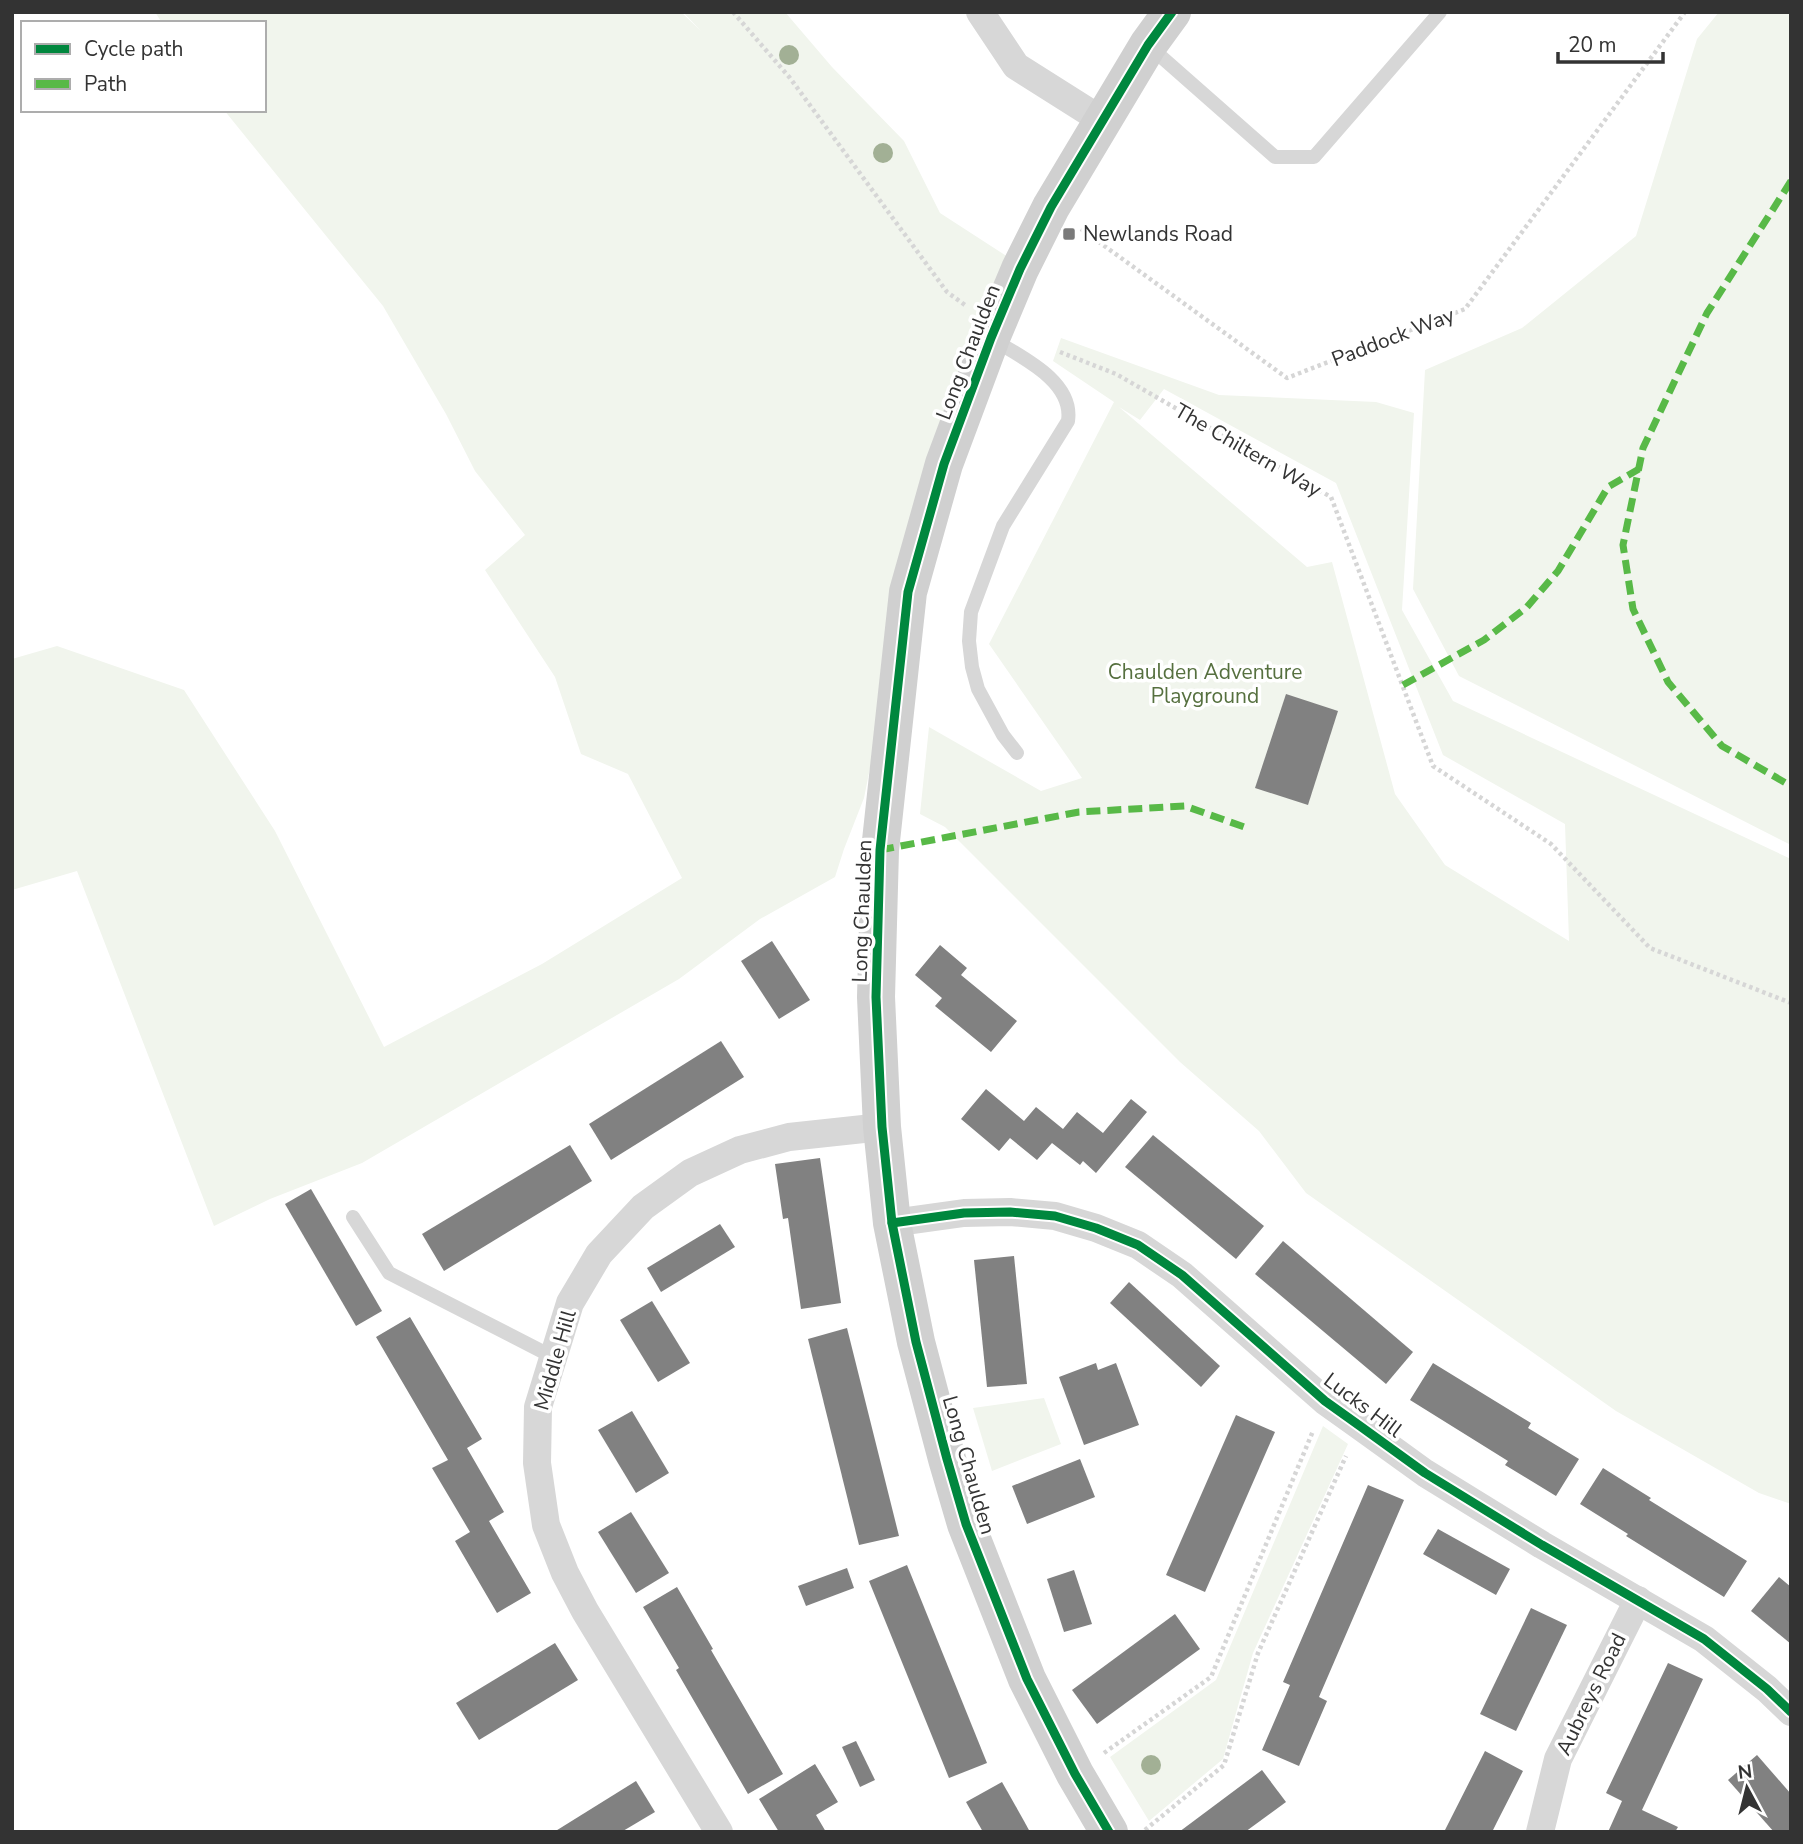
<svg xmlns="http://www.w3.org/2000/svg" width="1803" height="1844" viewBox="0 0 1803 1844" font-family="'Nunito Sans',sans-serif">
<rect width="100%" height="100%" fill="#fff"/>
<g fill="#f1f5ed" fill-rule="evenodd">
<polygon points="155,12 681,12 701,31 683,12 785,12 832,67 904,141 940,213 1008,257 983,308 964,353 931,463 864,798 844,849 835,877 760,919 679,979 362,1163 270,1199 214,1226 77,871 12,890 12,659 57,646 184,690 275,831 384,1047 542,964 682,878 628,774 581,754 555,677 485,570 525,535 475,471 446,414 383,306 224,110 264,110 264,23 162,23"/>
<polygon points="1719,12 1791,12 1791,845 1459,676 1413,589 1425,370 1522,328 1636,236 1697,39"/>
<path d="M1061 338 1219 395 1376 402 1414 413 1402 610 1453 701 1791 859V1504L1759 1493 1616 1411 1306 1193 1259 1131 1180 1062 945 827 920 814 929 727 1041 791 1082 778 989 644 1114 402 1053 361ZM1164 389 1336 483 1443 755 1565 824 1569 941 1445 865 1395 794 1332 562 1307 567 1119 407 1140 420Z"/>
<polygon points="1044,1398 1061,1444 992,1471 973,1408"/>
<polygon points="1323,1426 1348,1444 1253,1653 1223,1759 1149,1821 1110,1757 1216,1680"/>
</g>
<g fill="#818181">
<polygon points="1286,694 1338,711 1308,805 1255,788"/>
<polygon points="772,941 810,1000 779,1019 741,961"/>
<polygon points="940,945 967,968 961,975 1017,1021 991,1052 935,1006 942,998 915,975"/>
<polygon points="721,1041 744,1077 611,1160 589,1124"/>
<polygon points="986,1089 1024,1121 1036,1107 1063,1129 1077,1112 1103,1133 1131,1099 1147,1112 1096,1173 1083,1161 1080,1165 1052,1143 1037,1160 1010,1138 999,1151 961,1119"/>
<polygon points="1153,1135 1264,1226 1236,1259 1125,1167"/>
<polygon points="570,1145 592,1181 444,1271 422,1234"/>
<polygon points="820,1158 841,1303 801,1309 788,1218 783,1219 775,1164"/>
<polygon points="311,1189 382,1311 356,1326 285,1204"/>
<polygon points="720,1224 735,1247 661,1292 647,1268"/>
<polygon points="1283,1241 1413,1352 1386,1384 1255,1274"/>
<polygon points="1014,1256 1027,1384 987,1387 974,1260"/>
<polygon points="1129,1282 1220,1366 1201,1387 1110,1303"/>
<polygon points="652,1301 690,1363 658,1382 620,1320"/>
<polygon points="410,1317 482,1439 467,1448 504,1512 489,1521 531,1593 497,1613 455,1541 470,1532 432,1468 448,1460 376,1337"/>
<polygon points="847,1328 899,1536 859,1545 808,1339"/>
<polygon points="1096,1363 1098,1370 1116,1363 1139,1425 1084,1445 1059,1377"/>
<polygon points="1433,1363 1531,1423 1528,1428 1579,1459 1556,1496 1505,1465 1508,1461 1410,1400"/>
<polygon points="632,1411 669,1473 636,1493 598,1430"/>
<polygon points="1236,1415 1275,1432 1205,1592 1166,1575"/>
<polygon points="1080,1459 1095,1497 1027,1524 1012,1486"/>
<polygon points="1603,1468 1651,1498 1649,1500 1747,1561 1724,1597 1626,1536 1628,1534 1580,1504"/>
<polygon points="1368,1485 1404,1500 1319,1697 1327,1701 1299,1766 1262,1750 1290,1685 1283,1682"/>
<polygon points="631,1512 669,1573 636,1593 598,1532"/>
<polygon points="1438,1529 1510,1569 1496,1595 1423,1554"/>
<polygon points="907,1565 987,1763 949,1778 869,1581"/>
<polygon points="847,1568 854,1588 806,1606 798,1586"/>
<polygon points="1074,1570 1092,1624 1064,1632 1047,1579"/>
<polygon points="1779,1577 1791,1587 1791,1644 1751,1611"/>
<polygon points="677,1587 713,1649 711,1650 783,1774 748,1794 676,1670 679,1668 643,1607"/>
<polygon points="1531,1608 1567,1625 1516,1731 1480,1714"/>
<polygon points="1175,1614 1200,1649 1097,1724 1072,1690"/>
<polygon points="555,1643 578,1680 479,1740 456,1703"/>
<polygon points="1668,1663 1703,1679 1642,1810 1678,1827 1675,1832 1608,1832 1622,1801 1606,1793"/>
<polygon points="856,1741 875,1780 860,1787 842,1747"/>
<polygon points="1485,1751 1523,1771 1497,1822 1492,1832 1444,1832"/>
<polygon points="1757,1755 1791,1794 1791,1832 1774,1832 1728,1780"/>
<polygon points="815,1764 838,1802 816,1815 826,1832 779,1832 759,1799"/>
<polygon points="1262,1770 1286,1802 1245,1832 1179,1832"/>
<polygon points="636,1781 655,1812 623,1831 554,1832"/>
<polygon points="1002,1782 1024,1821 1030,1832 983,1832 966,1802"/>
</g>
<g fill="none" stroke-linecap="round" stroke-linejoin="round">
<g stroke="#d6d6d6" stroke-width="4.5" stroke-dasharray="3.5 3.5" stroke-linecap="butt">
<polyline points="733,12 790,78 947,292 965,305"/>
<polyline points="1081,229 1287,378 1465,309 1685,12"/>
<polyline points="1060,352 1116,374 1331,497 1433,766 1551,844 1650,948 1791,1003"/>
<polyline points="1104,1753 1211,1677 1313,1431"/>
<polyline points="1145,1830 1224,1765 1258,1653 1346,1456"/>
</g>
<g stroke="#d7d7d7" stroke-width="14">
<polyline points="1149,46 1275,157 1314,157 1440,12"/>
<path d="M992 339C1021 357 1074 381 1068 421L1003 526 971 612 969 641 972 667 978 689 1003 735 1017 753"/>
<polyline points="353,1217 389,1273 553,1357"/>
</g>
<g stroke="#d7d7d7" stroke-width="28">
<polyline points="980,12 1016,66 1103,121"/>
<polyline points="892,1223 964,1213 1010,1212 1055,1216 1096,1228 1138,1245 1182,1275 1325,1401 1360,1426 1425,1473 1542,1545 1704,1639 1767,1689 1791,1712"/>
<polyline points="719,1832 585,1611 565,1573 546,1525 537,1463 538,1407 570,1303 599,1254 643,1207 690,1173 740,1150 789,1137 882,1127"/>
<polyline points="1540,1832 1558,1759 1638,1600"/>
</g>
<polyline stroke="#d0d0d0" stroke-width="38" points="1109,1832 1075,1774 1027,1679 966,1524 947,1459 916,1342 892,1223 882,1127 876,997 880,850 908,592 944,464 991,338 1020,269 1051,207 1148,45 1172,12"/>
<g stroke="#58b947" stroke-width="7" stroke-dasharray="14 7" stroke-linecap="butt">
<polyline points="1791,181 1707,313 1643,448 1623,545 1633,609 1668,682 1722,746 1791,786"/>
<polyline points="1403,685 1484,640 1527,607 1558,571 1608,487 1639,469"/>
<polyline points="880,850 1079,812 1185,806 1250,829"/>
</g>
<g stroke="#fff" stroke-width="13">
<g id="cycleway">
<polyline points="892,1223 964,1213 1010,1212 1055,1216 1096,1228 1138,1245 1182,1275 1325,1401 1360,1426 1425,1473 1542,1545 1704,1639 1767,1689 1791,1712"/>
<polyline points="1109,1832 1075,1774 1027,1679 966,1524 947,1459 916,1342 892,1223 882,1127 876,997 880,850 908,592 944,464 991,338 1020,269 1051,207 1148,45 1172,12"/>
</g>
</g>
<use href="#cycleway" stroke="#00873e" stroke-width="9"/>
</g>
<g fill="#a2b095">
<circle cx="789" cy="55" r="10"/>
<circle cx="883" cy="153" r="10"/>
<circle cx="1151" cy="1765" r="10"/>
</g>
<rect fill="#7a7a7a" stroke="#fff" stroke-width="2.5" x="1062" y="227" width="14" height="14" rx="3.5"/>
<g text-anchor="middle" stroke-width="7" stroke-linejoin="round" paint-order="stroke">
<g font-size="21" fill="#333" stroke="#fff" text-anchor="start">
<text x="1083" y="241">Newlands Road</text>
</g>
<g font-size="21" fill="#333" stroke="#fff">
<text transform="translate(1393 337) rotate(-21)" y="7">Paddock Way</text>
<text transform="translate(968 352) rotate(-69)" y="7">Long Chaulden</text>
<text transform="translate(1248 450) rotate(30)" y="7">The Chiltern Way</text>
<text transform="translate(862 911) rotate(-88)" y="7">Long Chaulden</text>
<text transform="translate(555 1360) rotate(-74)" y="7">Middle Hill</text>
<text transform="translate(1363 1405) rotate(37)" y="7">Lucks Hill</text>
<text transform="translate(969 1465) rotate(74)" y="7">Long Chaulden</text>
<text transform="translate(1591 1694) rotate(-64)" y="7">Aubreys Road</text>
</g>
<g font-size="21" fill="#56703f" stroke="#fff">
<text x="1205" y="679">Chaulden Adventure<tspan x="1205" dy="24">Playground</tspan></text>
</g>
</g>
<rect width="1803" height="1844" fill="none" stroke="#333333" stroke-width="28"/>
<rect x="21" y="21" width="245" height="91" fill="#ffffff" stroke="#adadad" stroke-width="2"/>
<rect x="35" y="44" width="35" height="10" fill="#00873e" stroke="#adadad" stroke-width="2"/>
<text x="84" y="56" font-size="21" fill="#333333">Cycle path</text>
<rect x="35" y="79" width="35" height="10" fill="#58b947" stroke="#adadad" stroke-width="2"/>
<text x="84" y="91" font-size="21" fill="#333333">Path</text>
<g transform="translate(1747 1788) rotate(353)" stroke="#ffffff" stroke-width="5" paint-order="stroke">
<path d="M0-5L12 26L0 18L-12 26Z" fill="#333333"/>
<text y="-10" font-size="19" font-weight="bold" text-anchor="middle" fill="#333333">N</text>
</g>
<path d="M1558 52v10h105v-10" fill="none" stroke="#333333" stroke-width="3.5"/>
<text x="1568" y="52" font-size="21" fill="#333333" stroke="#ffffff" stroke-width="5" paint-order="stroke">20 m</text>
</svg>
